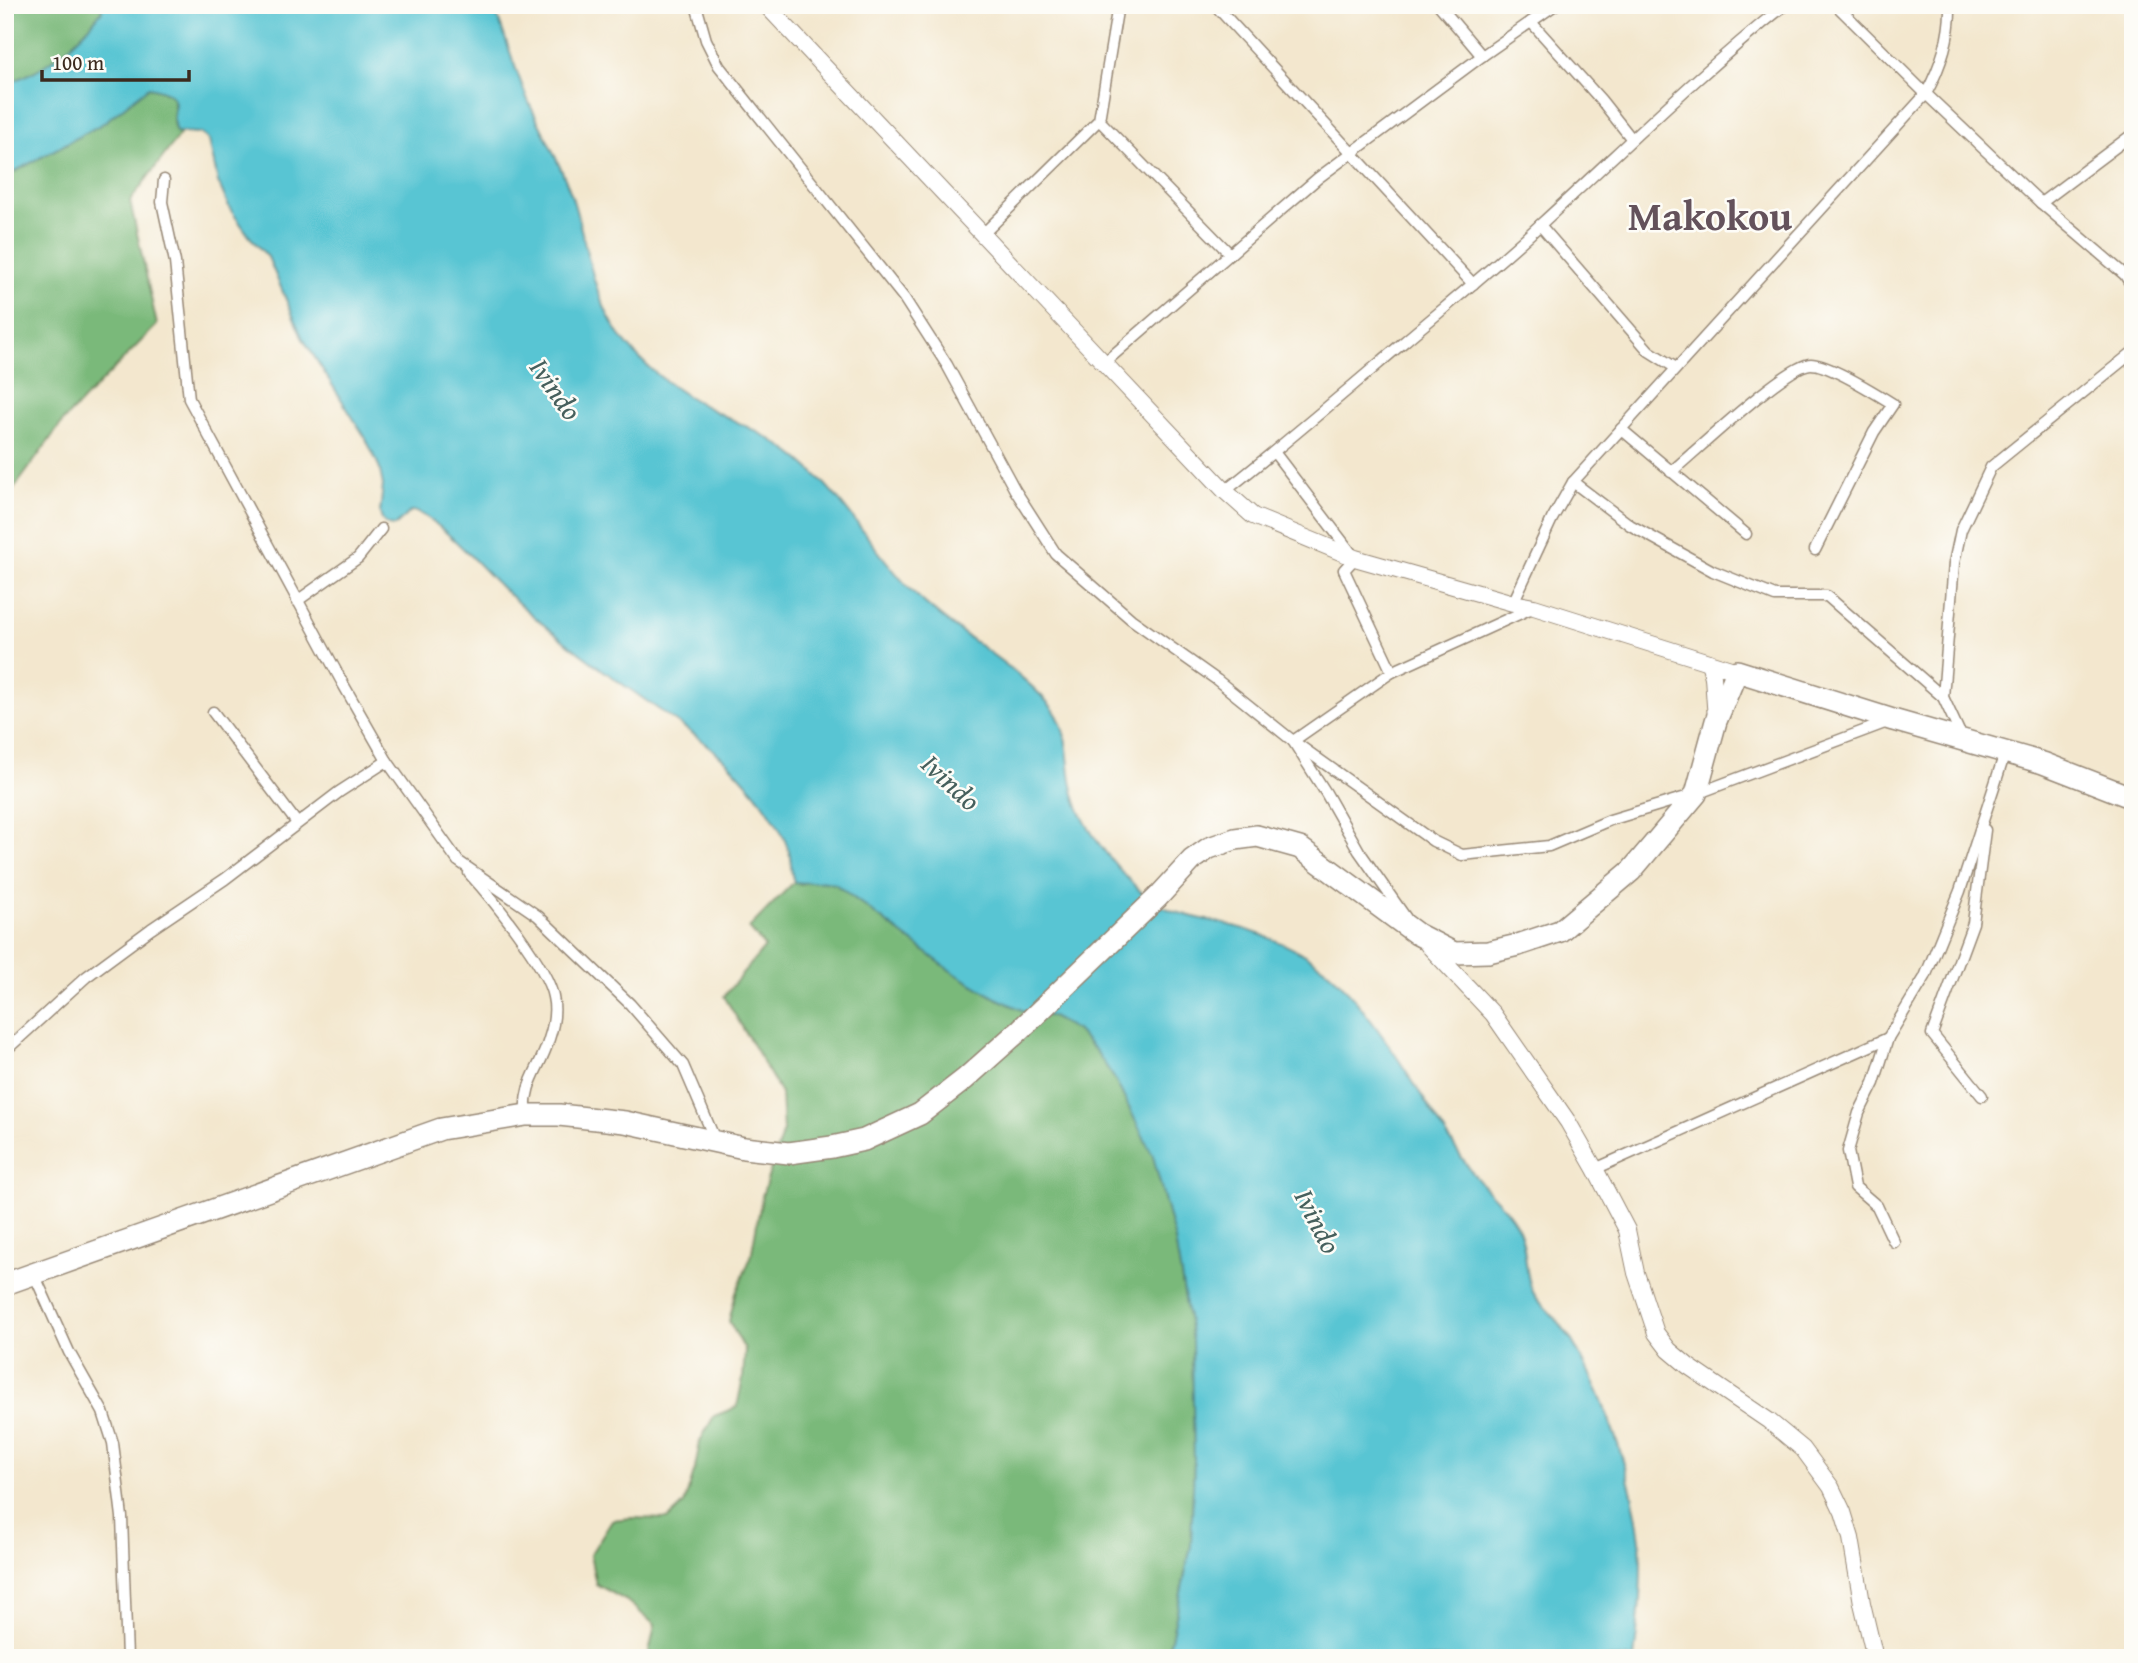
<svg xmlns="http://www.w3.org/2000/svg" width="2138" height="1663" viewBox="0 0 2138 1663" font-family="'Gentium Book Plus',serif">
<rect width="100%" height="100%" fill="#fdfcf7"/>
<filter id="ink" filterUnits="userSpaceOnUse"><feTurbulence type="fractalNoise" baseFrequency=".0143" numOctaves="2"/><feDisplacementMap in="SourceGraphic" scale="14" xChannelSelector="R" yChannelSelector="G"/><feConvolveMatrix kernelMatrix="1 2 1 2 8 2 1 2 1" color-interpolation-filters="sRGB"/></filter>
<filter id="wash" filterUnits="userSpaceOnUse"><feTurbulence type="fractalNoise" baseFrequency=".00686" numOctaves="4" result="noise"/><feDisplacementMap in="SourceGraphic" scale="28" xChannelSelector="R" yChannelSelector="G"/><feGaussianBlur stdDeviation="1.57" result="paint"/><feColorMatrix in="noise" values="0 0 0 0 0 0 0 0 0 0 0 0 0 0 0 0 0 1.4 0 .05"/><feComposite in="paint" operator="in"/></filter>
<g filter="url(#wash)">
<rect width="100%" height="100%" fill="#f3e7ce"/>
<g fill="#7ab97a" stroke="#5a724c" stroke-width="2">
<path d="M5 5H101L102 11C77 44 46 71 5 84Z"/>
<path d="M149 87C192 96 165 109 176 132L181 133 130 201 157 325 64 420 5 501V177L102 124Z"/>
<polygon points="816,880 835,884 951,971 996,998 1026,1012 1050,1016 1076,1030 1096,1051 1116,1081 1153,1156 1175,1240 1192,1340 1194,1461 1191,1546 1171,1640 1164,1658 648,1658 655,1625 627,1601 596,1584 590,1555 612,1520 632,1518 668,1519 684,1504 695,1469 700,1441 714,1416 737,1407 743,1378 745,1350 729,1321 736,1293 751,1257 762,1196 783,1131 781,1093 724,996 765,947 749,928 794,882 800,884"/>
</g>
<path fill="#59c5d3" stroke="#4a7878" stroke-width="2" d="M101 5H496L498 18C509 47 518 79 531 107 545 136 560 163 571 194 587 241 590 291 619 334 643 368 680 394 718 413 748 427 773 438 800 460 844 497 871 548 910 589 952 632 1009 659 1049 704 1074 732 1064 771 1077 804 1089 836 1115 866 1139 890 1166 918 1211 918 1247 930 1275 939 1308 954 1331 974 1344 985 1355 1000 1366 1014 1406 1064 1434 1121 1472 1172 1486 1192 1509 1208 1519 1230 1528 1249 1523 1272 1533 1292 1537 1301 1546 1308 1553 1316 1562 1326 1571 1338 1577 1350 1608 1405 1633 1479 1640 1541 1643 1579 1639 1620 1634 1658H1164L1171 1640 1191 1546 1194 1461 1192 1340 1175 1240 1153 1156 1116 1081 1096 1051 1076 1030 1050 1016 1026 1012 996 998 951 971 835 884C818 878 810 885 794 882 790 873 792 862 789 851 779 821 759 796 737 772 710 743 673 720 641 697 593 664 545 629 503 589 486 573 431 510 411 511L395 526 388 525 382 520 380 513 383 485 379 466 365 437 302 337 268 257 250 237 230 209 218 182 209 140 200 133 176 132C166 109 192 95 149 87L102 124 5 177V84C46 71 77 44 102 11Z"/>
</g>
<g filter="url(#ink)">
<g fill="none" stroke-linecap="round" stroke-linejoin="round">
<g stroke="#978876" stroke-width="13">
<g id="street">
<polyline points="696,5 706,40 719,66 904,298 947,365 1015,490 1056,554 1131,619 1217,680 1293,741 1433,841 1462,855 1549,846 1610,820 1696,794 1890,721"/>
<polyline points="1215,5 1473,284"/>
<polyline points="1439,5 1482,56"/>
<path d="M1950 5C1951 37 1941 66 1926 94L2041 203 2125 275 2133 288"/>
<polyline points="1531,22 1601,100 1631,138"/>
<polyline points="1099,120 1230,254"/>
<polyline points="164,180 162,202 175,262 189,399 343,684 387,761 458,861 538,916 630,1004 683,1065 716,1142"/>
<polyline points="2041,203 2133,134"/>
<polyline points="1540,225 1649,351 1676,368"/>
<polyline points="983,234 1099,120 1118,5"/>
<polyline points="1104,363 1318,178 1482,56 1555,5"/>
<polyline points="1621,429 1746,534"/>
<polyline points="1274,452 1355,558 1344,570 1392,672"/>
<path d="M1671 472C1694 453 1788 364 1811 364 1828 364 1877 394 1893 404L1874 432 1815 550"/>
<polyline points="1573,482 1630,525 1713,571 1775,596 1827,596 1943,697"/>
<path d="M1225 491C1286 443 1345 392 1404 342 1450 303 1497 265 1541 224 1622 150 1699 73 1785 5"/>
<polyline points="297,601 358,558 381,529"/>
<polyline points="1513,603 1552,519 1573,482 1926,94 1836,5"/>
<polyline points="213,712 297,823"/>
<polyline points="1963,740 1943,697 1954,563 1961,530 1991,467 2133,352"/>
<path d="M469 873C491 897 548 967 553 997 556 1010 553 1027 549 1039 541 1068 523 1082 526 1115"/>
<polyline points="1406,918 1359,851 1326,793 1293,741 1392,672 1534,607"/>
<polyline points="5,1051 86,977 151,929 225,879 339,792 387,761"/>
<polyline points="1982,1096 1932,1034 1973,923 1985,830"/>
<polyline points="1595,1169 1888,1038"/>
<polyline points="1894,1242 1877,1206 1855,1187 1848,1151 1859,1113 1874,1083 1888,1038 1925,977 1960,891 2005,753"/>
<polyline points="34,1274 69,1352 103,1412 113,1443 122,1517 127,1658"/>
</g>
</g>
<g stroke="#978876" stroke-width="18">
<g id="secondary">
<polyline points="766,5 1225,491 1253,516 1355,558 1513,603 1534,607 1737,671"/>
<polyline points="1709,662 1713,677 1716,719"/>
<polyline points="1428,945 1493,1014 1568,1122 1595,1169 1627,1230 1636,1273 1656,1333 1669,1350 1688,1366 1769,1421 1803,1449 1831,1487 1843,1512 1851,1538 1862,1603 1875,1658"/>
</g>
</g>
<g stroke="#978876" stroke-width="24">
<polyline id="highway" points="5,1284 441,1129 526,1115 559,1115 625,1122 744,1148 789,1153 832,1147 864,1140 920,1114 965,1079 1021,1029 1158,897 1192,860 1209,848 1235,839 1257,836 1300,848 1417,934 1454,953 1488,952 1518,945 1560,931 1631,871 1696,794 1716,721 1737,671 1893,720 2043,763 2133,798"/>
</g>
<use href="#street" stroke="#fff" stroke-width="10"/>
<use href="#secondary" stroke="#fff" stroke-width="16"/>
<use href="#highway" stroke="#fff" stroke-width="21"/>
</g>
</g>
<g text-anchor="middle" stroke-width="5" stroke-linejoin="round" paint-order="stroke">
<g font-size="28" font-style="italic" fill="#46605d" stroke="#fdfcf7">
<text transform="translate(556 389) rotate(55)" y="10">Ivindo</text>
<text transform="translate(951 782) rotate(43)" y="10">Ivindo</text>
<text transform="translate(1318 1221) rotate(63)" y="10">Ivindo</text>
</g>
<g font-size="40" font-weight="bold" fill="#64525b" stroke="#fdfcf7">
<text x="1710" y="230">Makokou</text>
</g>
</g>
<rect width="2138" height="1663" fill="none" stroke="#fdfcf7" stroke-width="28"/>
<path d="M42 70v10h147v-10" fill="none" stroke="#3b2a1e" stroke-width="3.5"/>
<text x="52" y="70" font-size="21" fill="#3b2a1e" stroke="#fdfcf7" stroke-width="5" paint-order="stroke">100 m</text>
</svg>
